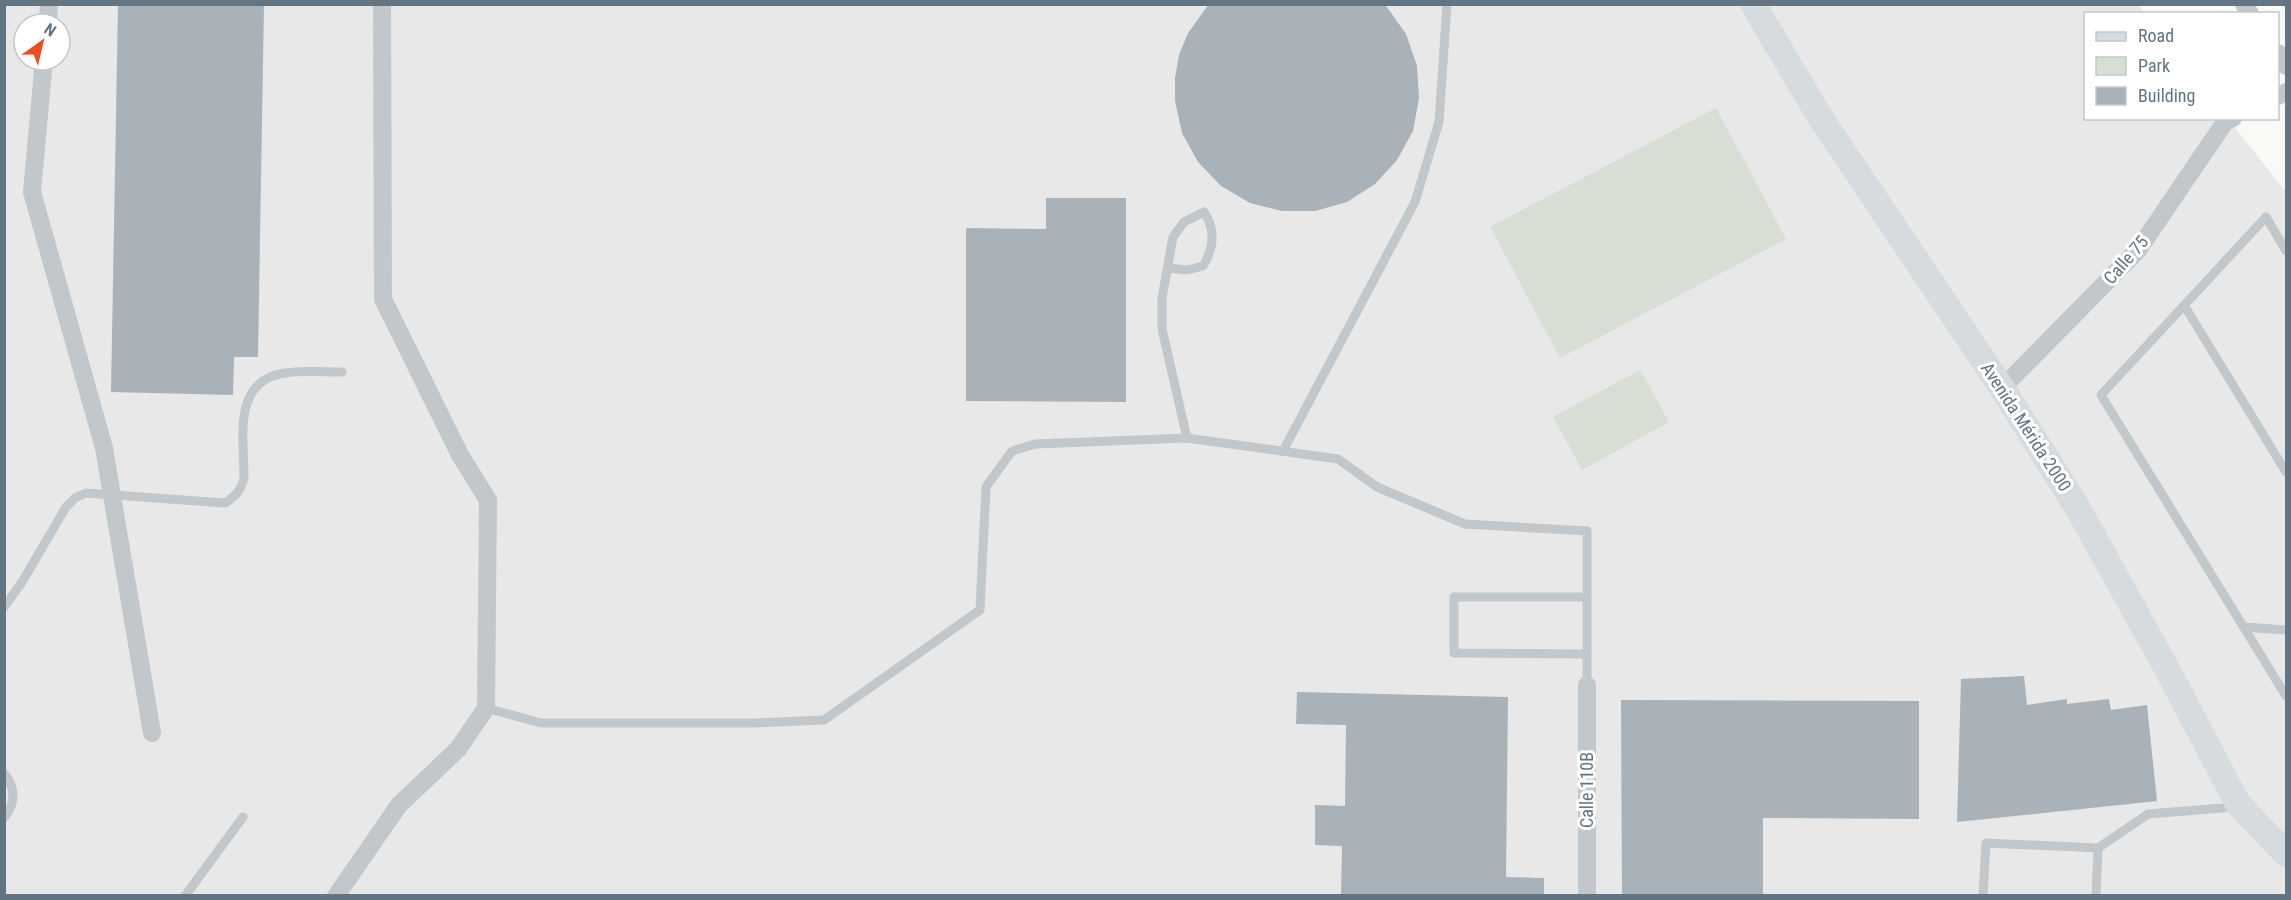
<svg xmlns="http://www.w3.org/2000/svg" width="2291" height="900" viewBox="0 0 2291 900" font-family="'Roboto Condensed',sans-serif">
<rect width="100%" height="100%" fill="#f9f9f6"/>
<path fill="#e7e8e7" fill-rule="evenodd" d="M5 5H2138L2145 13 2086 14V118L2228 119 2286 192V895L5 896ZM24 24H60V60H24Z"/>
<g fill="#d9ded5">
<polygon points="1716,108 1786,239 1560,358 1490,227"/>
<polygon points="1640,370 1669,422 1582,470 1553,417"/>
</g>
<g fill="#a9b2b8">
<polygon points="118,4 264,4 258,357 234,357 233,395 111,392"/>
<polygon points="1209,4 1383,4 1387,7 1406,34 1417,66 1419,98 1413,131 1397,160 1375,184 1347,202 1315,211 1282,211 1250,203 1221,186 1198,162 1182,133 1175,101 1175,78 1179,55 1188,33"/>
<polygon points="1046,198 1126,198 1126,402 966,401 966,228 1046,229"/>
<polygon points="2024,676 2027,705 2067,699 2067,704 2109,699 2111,710 2147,705 2157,801 1957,822 1961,679"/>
<polygon points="1297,692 1508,697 1506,877 1544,878 1544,896 1341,896 1342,846 1315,845 1315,805 1345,806 1346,725 1296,724"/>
<polygon points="1621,700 1919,701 1919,819 1763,818 1763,896 1622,896"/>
</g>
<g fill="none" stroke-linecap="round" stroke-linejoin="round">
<g stroke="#c2c7cb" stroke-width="9">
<polyline points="2286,251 2266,217 2101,395 2286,696"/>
<path d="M1168 268 1187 270 1203 266C1214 248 1216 230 1204 212L1184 222 1173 237 1162 298V329L1187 438"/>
<polyline points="2184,305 2286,472"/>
<polyline points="1283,451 1415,202 1439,122 1447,4"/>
<path d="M4 607 22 582 66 507 75 498 86 493 225 503C236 496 241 490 244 478 244 438 232 380 285 373 303 370 323 372 342 372"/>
<polyline points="2244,627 2286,630"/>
<polyline points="1587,654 1454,653 1454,597 1587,597"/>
<polyline points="486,708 541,723 755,723 824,720 980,610 986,487 1012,451 1035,444 1187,438 1338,459 1377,487 1465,524 1587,531 1587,685"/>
<path d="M4 773C16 788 16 803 4 818"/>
<polyline points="2098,848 2148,814 2235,807"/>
<polyline points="185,896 243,817"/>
<polyline points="1983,896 1986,843 2098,848 2096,896"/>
</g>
<g stroke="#c2c7cb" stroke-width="18">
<polyline points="2244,4 2250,14"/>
<polyline points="48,24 49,4"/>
<polyline points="2278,53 2286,66"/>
<polyline points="44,60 32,192 104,448 152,733"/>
<polyline points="2278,96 2286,92"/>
<polyline points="2002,388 2138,250 2225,122 2233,118"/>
<polyline points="336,896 399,805 458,749 486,708 488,500 460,455 383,299 382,4"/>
<polyline points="1587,896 1587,685"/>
</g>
<polyline stroke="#d6dbdf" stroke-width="26" points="1753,4 1820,117 2002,388 2077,507 2167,669 2238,804 2286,854"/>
</g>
<g text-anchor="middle" stroke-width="6" stroke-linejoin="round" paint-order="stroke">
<g font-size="18" fill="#637583" stroke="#fff">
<text transform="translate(2126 260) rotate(-49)" y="6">Calle 75</text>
<text transform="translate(2026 427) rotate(57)" y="6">Avenida Mérida 2000</text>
<text transform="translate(1587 790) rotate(-90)" y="6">Calle 110B</text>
</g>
</g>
<rect width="2291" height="900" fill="none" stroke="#637583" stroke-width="12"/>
<rect x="2084" y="12" width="195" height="108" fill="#ffffff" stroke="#c1c8cd" stroke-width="1.5"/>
<rect x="2096" y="32" width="30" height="9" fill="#d6dbdf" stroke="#c1c8cd" stroke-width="1.5"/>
<text x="2138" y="42" font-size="18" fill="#637583">Road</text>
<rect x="2096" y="57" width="30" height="18" fill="#d9ded5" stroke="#c1c8cd" stroke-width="1.5"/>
<text x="2138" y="72" font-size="18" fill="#637583">Park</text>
<rect x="2096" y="87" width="30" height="18" fill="#a9b2b8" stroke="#c1c8cd" stroke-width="1.5"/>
<text x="2138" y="102" font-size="18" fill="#637583">Building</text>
<g transform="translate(42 42) rotate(34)"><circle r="28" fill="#ffffff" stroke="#c1c8cd" stroke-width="1.5"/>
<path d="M0-4.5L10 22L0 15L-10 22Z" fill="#eb4e24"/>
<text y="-9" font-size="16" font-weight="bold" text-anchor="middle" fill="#637583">N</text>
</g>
</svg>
